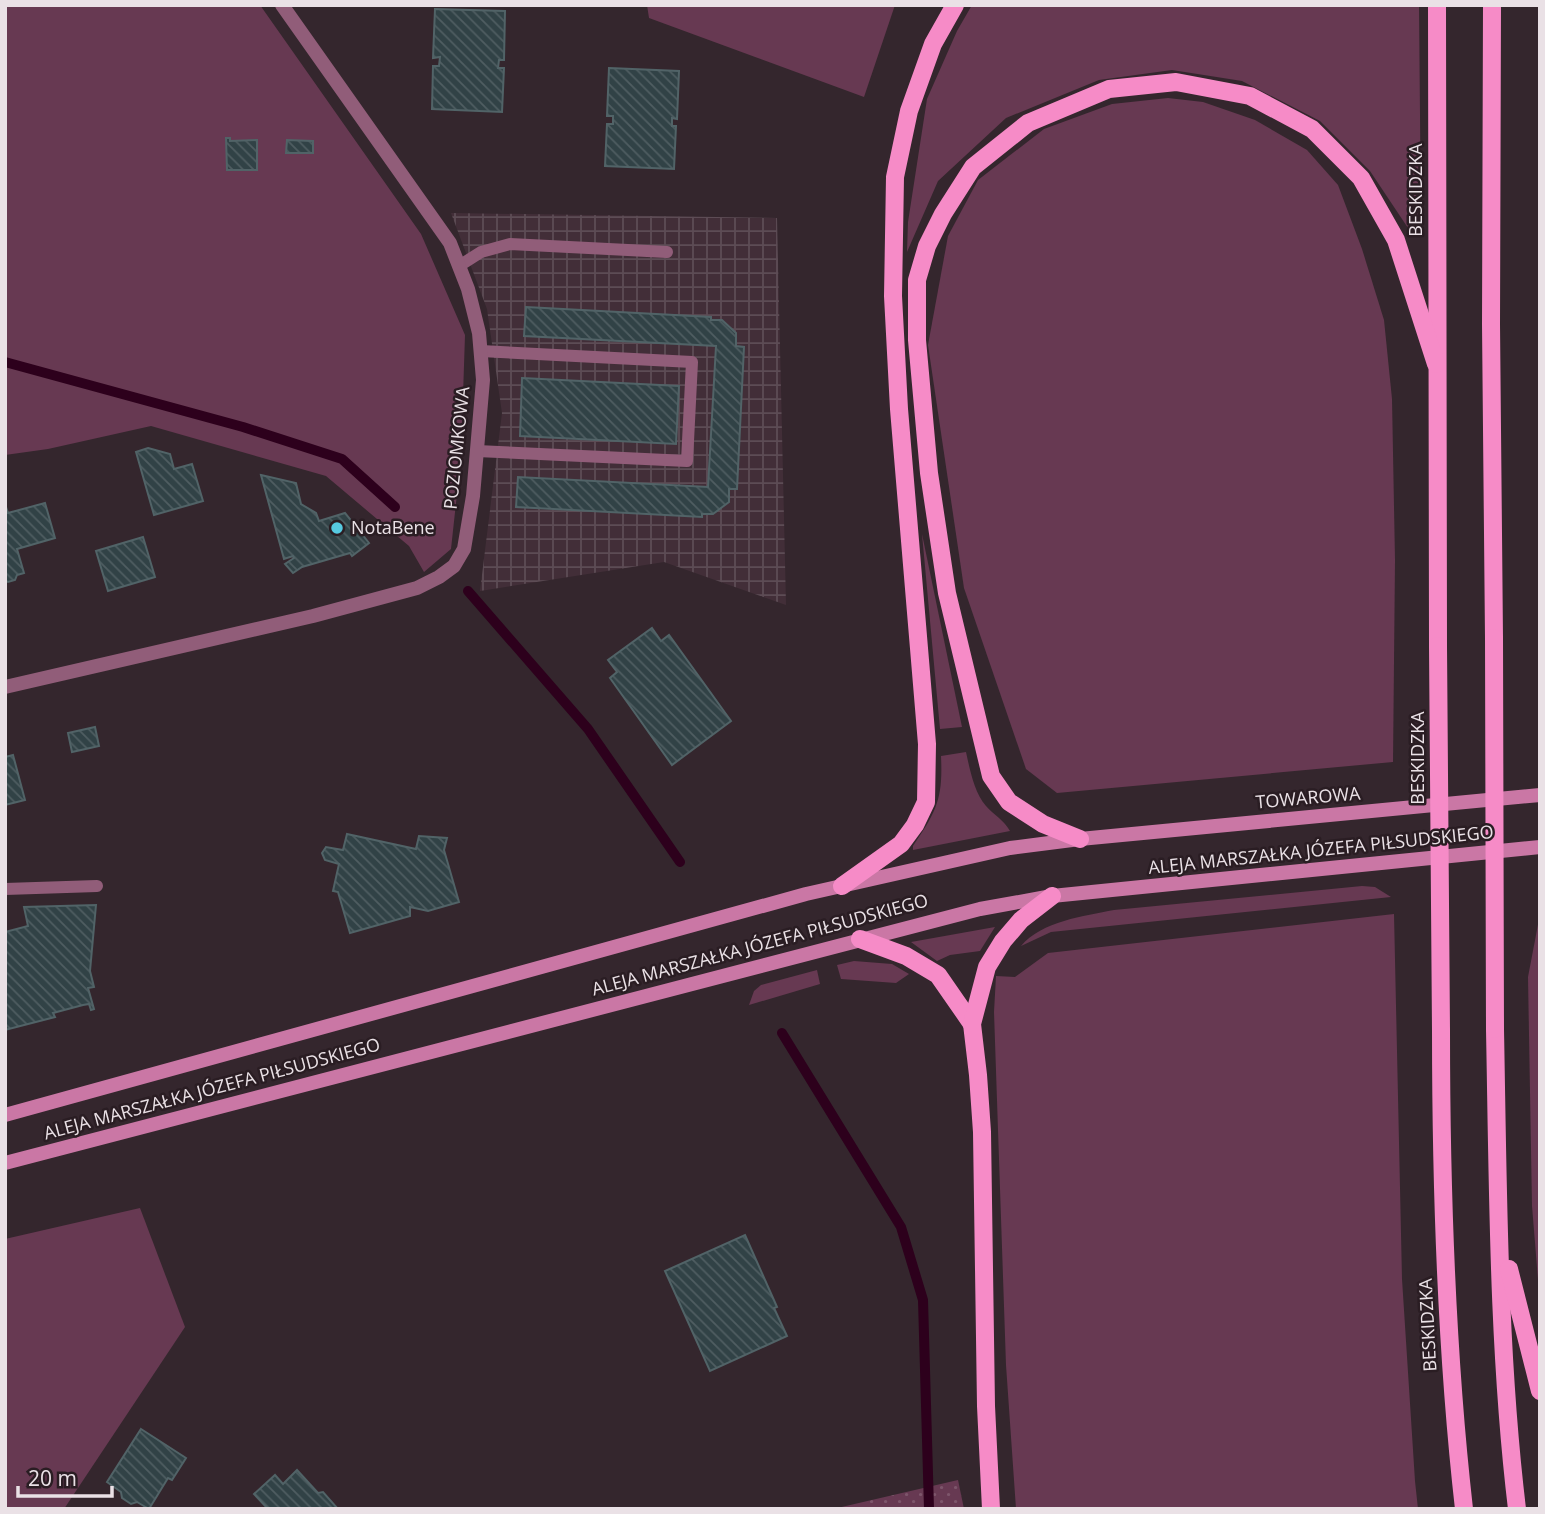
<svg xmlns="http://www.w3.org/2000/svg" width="1545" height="1514" viewBox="0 0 1545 1514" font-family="'Open Sans',sans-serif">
<defs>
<pattern id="industrial-grid" width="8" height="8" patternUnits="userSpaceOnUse" patternTransform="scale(1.75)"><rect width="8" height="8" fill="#422e38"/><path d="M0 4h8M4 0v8" fill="none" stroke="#5d4c55"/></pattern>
<pattern id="garden-dots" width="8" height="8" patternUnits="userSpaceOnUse" patternTransform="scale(1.75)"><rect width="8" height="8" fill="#673952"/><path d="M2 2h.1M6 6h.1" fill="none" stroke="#7d556b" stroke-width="1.8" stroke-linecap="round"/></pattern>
<pattern id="building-back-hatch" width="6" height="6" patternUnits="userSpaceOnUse" patternTransform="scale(1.75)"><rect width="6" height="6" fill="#314246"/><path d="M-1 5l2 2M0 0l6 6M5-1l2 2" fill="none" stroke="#4f5d61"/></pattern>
</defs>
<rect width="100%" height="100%" fill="#34262d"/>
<polygon fill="url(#industrial-grid)" points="451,213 777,218 786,605 664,562 480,591 502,413 487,309"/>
<g fill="#673952">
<polygon points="5,5 260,5 421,234 465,335 461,457 451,549 424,572 409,546 326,476 151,426 48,449 5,455"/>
<polygon points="647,5 895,5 864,97 649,18"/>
<polygon points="972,5 1419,5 1421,224 1418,230 1411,231 1408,228 1370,171 1320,121 1242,81 1172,70 1099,80 1006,118 938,181 907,252 908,222 927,99 957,31"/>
<polygon points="1168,98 1203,102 1255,120 1307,150 1338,185 1362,249 1384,320 1392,399 1395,560 1393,762 1057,793 1026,769 964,588 928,345 948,236 978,180 1044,129 1112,104"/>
<polygon points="922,534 962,727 940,729"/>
<path d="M966 752C970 770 974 792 986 806 994 815 1004 820 1010 831L913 850V846C937 811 943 798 941 756Z"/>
<path d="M1362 886 1375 887 1391 897 1051 932 1021 946C1042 921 1084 916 1114 910Z"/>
<polygon points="1394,914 1402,1279 1415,1481 1418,1509 1016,1509 1006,1365 994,1012 996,976 1015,977 1048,953"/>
<polygon points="1540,914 1540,1304 1532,1206 1528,977"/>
<polygon points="995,927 980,951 950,955 937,961 911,942"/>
<polygon points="854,961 892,964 909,974 896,983 841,979 837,965"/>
<polygon points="817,970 820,984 749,1005 754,991 761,985"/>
<polygon points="140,1208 185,1327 64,1509 5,1509 5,1239"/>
</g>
<polygon fill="url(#garden-dots)" points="958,1480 964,1509 833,1509"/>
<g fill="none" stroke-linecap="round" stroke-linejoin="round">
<g stroke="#2d001c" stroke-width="10">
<polyline points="5,362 243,427 342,459 395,507"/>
<polyline points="468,591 588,729 680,862"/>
<polyline points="782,1033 901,1227 923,1300 929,1509"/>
</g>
</g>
<g fill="url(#building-back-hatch)" stroke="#516367" stroke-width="2">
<polygon points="435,9 505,11 504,60 499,60 498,68 504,68 502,112 432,109 433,66 439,66 440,57 433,58"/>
<polygon points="609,68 679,71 677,119 672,118 672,126 676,126 674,169 605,166 607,124 613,124 613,116 607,116"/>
<polygon points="226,138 230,138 230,141 257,140 257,170 227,170"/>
<polygon points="287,140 313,141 313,153 286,153"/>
<polygon points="526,307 711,317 711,320 722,320 736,333 736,346 744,347 737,489 729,489 729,502 713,514 702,514 702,517 516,507 518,477 708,487 716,346 524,336"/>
<polygon points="522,378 679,386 676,444 520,436"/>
<polygon points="148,448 170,454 174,469 192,464 203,501 154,515 136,452"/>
<polygon points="261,475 296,483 301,504 316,513 319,521 345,513 369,543 352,556 350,553 302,567 293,573 285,564 294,558 293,556 284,559"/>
<polygon points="45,503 55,538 17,549 24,573 17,575 15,580 8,582 5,580 5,504 8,513"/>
<polygon points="143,537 155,577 108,591 96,551"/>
<polygon points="652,628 661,641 669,635 731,721 672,765 610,678 617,672 608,660"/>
<polygon points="95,727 99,746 72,752 68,733"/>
<polygon points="13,755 25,800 5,805 5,757"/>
<polygon points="347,834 416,849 419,836 447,838 444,850 459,902 428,911 410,907 410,916 350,933 338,892 333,891 339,864 325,860 322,853 326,847 343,850"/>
<polygon points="96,905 90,971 94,987 88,988 94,1009 91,1010 89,1004 83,1005 53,1013 55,1017 5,1030 5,932 28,926 24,907"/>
<polygon points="745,1235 777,1307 774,1308 787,1336 710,1371 665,1271"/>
<polygon points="141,1429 186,1458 172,1480 168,1478 149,1509 137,1502 131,1504 122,1498 121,1492 107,1482"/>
<polygon points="297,1470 318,1493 323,1492 338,1509 268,1509 254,1494 275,1475 283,1484"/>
</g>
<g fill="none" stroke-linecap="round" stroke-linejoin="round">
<g stroke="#915d79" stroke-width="12">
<polyline points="459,266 481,252 510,244 667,252"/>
<polyline points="477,451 687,461 692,362 481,351"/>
<polyline points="5,889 97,886"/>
</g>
<polyline stroke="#915d79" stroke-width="14" points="5,687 313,616 417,588 439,577 454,566 464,549 473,496 483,380 479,333 468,289 450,243 282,5"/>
<g stroke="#ca77a5" stroke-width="14">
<polyline points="5,1115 806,894 1010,848 1080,839 1540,795"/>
<polyline points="5,1163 980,909 1052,896 1540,847"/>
</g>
<g stroke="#f68bc7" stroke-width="18">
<polyline points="1437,5 1438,646"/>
<polyline points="1492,5 1491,324 1494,638"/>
<polyline points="1080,839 1043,824 1009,802 991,776 947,593 929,473 917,340 917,280 927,246 943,214 973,167 1028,123 1109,89 1176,82 1250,96 1312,129 1361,178 1396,240 1436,364"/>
<polyline points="842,886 901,844 915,825 926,802 927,744 899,409 893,296 895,177 909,111 933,44 955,5"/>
<polyline points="860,939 906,956 938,975 972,1024"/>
<path d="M1495 1029C1498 1187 1498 1351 1517 1509"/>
<path d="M1441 1031C1441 1191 1446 1350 1464 1509"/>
<polyline points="1509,1269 1540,1391"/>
<polyline points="991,1509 986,1406 982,1132 978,1075 972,1024 987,967 1003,941 1021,920 1052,896"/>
</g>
<g stroke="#f68bc7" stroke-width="18">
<polyline points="1494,638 1495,1029"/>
<polyline points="1438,646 1441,1031"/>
</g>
</g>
<circle fill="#56c9e0" stroke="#2a1d23" stroke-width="2.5" cx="337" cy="528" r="7"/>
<g text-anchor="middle" stroke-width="5" stroke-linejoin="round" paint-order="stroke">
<g font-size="18" fill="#eae1e6" stroke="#2a1d23">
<text transform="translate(1416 190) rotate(-90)" y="6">BESKIDZKA</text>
<text transform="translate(457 448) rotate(-84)" y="6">POZIOMKOWA</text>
<text transform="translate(1418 758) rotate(-90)" y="6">BESKIDZKA</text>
<text transform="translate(1308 798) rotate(-5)" y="6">TOWAROWA</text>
<text transform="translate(1321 850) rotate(-6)" y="6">ALEJA MARSZAŁKA JÓZEFA PIŁSUDSKIEGO</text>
<text transform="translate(760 945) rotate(-15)" y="6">ALEJA MARSZAŁKA JÓZEFA PIŁSUDSKIEGO</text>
<text transform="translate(212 1089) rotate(-15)" y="6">ALEJA MARSZAŁKA JÓZEFA PIŁSUDSKIEGO</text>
<text transform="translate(1428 1325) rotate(-93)" y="6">BESKIDZKA</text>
</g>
<g font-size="18" fill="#eae1e6" stroke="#2a1d23" text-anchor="start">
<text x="351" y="534">NotaBene</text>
</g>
</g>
<rect width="1545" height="1514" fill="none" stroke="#eae1e6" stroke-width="14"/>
<path d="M18 1486v10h94v-10" fill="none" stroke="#eae1e6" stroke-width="3.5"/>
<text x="28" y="1486" font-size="21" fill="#eae1e6" stroke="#2a1d23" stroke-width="5" paint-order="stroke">20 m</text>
</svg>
